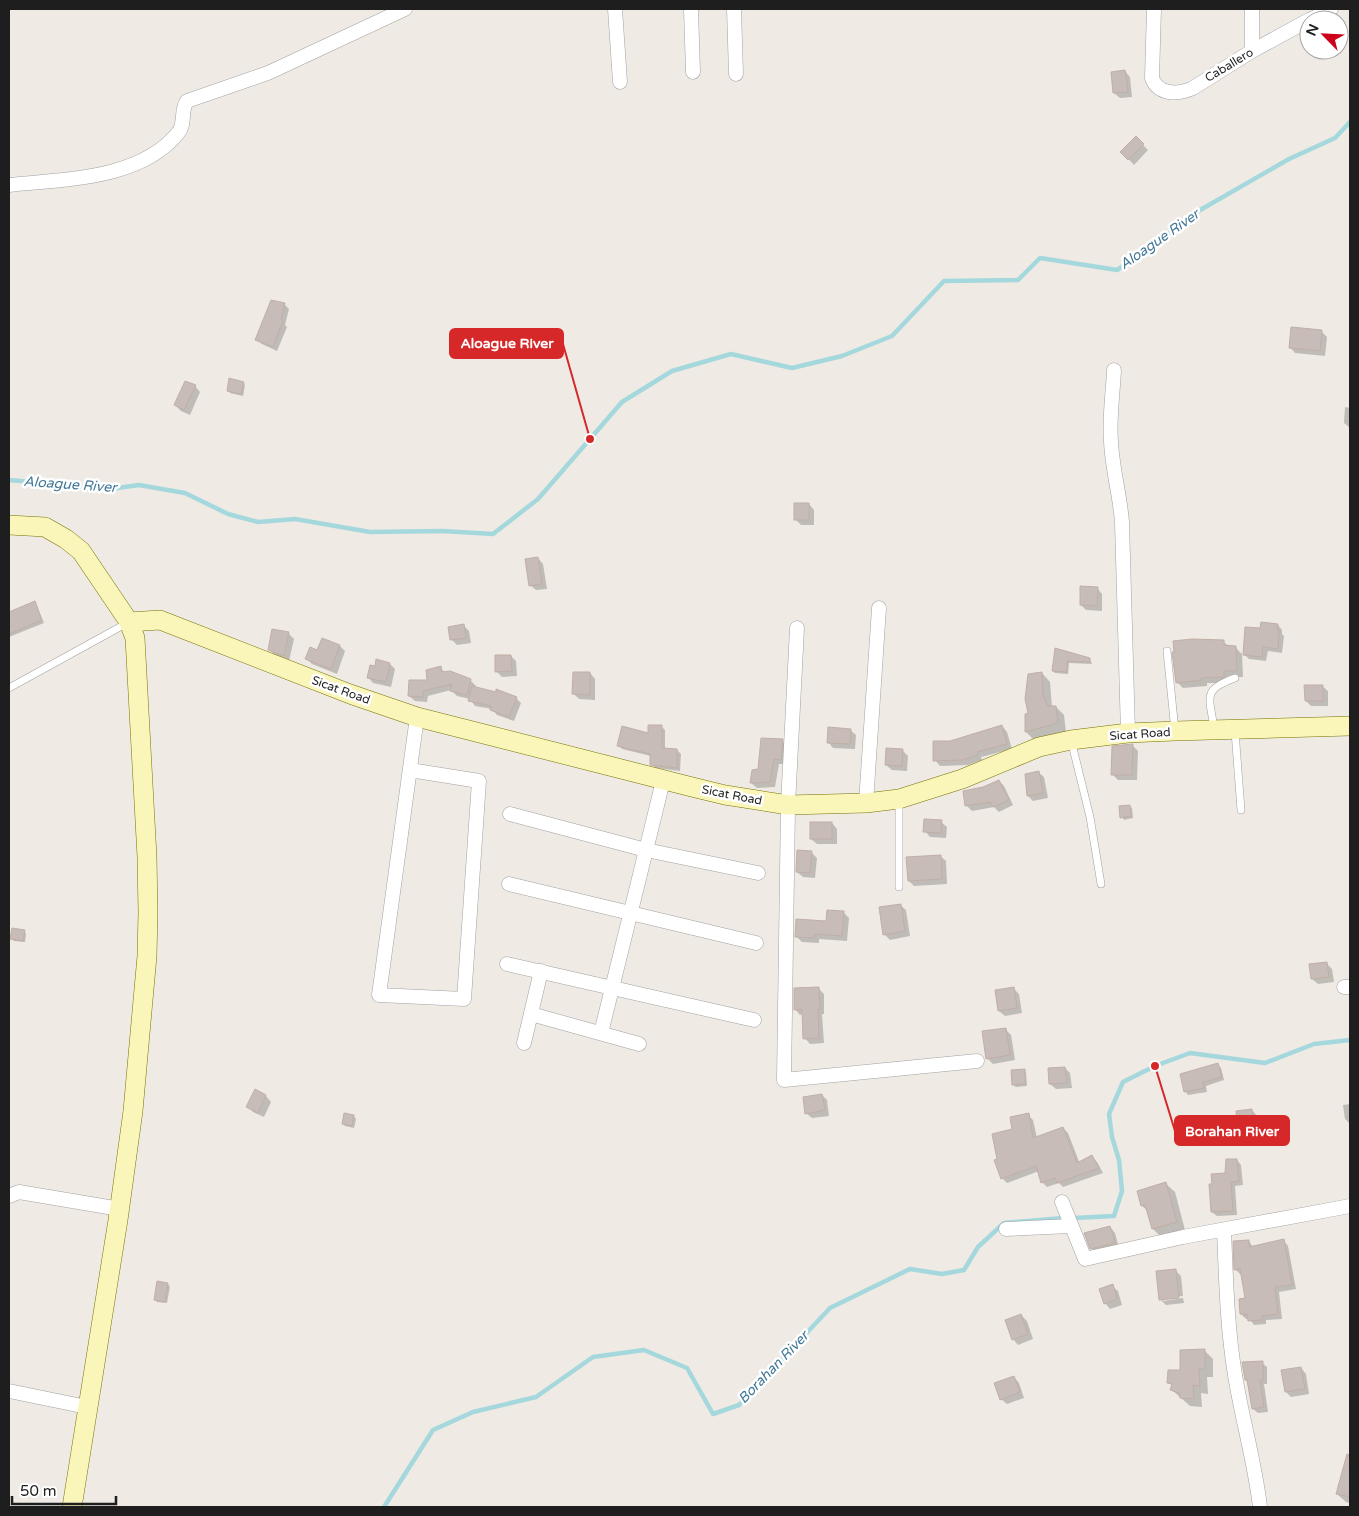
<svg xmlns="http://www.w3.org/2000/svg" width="1359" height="1516" viewBox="0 0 1359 1516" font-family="'Varela Round',sans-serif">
<rect width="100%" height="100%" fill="#efeae4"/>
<g fill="#0003">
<polygon points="1125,71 1130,77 1132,97 1120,98 1114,93"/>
<polygon points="1136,138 1148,150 1134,165 1122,152"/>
<polygon points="284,304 289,309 285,325 287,327 277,351 262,344 257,340"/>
<polygon points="1322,332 1327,337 1325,356 1295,353 1290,347"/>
<polygon points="243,383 245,385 243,396 230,393 228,390"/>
<polygon points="195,386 200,392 190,415 181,411 175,405"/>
<polygon points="1345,407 1350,408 1350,428 1344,423"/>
<polygon points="809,504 814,510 814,525 801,525 796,520"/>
<polygon points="538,558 543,564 547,589 536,590 530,585"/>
<polygon points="1097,588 1102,594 1102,611 1086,610 1081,605"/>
<polygon points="35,603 44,623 9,637 9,613"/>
<polygon points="1278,625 1282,630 1282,634 1284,636 1282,653 1268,651 1266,661 1249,659 1244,654 1261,630"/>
<polygon points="464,626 469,631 471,643 457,645 452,640 450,628"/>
<polygon points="288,633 294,639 289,661 275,655 269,649"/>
<polygon points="322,640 340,646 345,651 337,674 312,664 307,659 318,652"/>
<polygon points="1223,641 1229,647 1235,647 1242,654 1243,677 1230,677 1230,683 1207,683 1207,686 1183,688 1177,682"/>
<polygon points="1056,649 1090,659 1092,664 1069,663 1068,674 1055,673 1053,671"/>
<polygon points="511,656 516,661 517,676 502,677 496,671"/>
<polygon points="390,664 395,669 391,687 373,683 368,677 376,668"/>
<polygon points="440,668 446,673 470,680 476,686 475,688 516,698 521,703 514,721 497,715 492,709 475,706 470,699 457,696 451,690 428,696 427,702 415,701 409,696 429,682"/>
<polygon points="590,673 595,679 595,700 579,699 574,694"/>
<polygon points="1042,673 1050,682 1052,707 1056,707 1064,715 1066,732 1034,740 1026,732 1029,714"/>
<polygon points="1322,686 1328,691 1328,706 1311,706 1306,701"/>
<polygon points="1002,726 1007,732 1012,749 981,757 982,760 968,765 940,766 935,760 951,742"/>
<polygon points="662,727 665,730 665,750 677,750 681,754 680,771 655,768 652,764 651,756 622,749 619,745 649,735"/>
<polygon points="850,730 856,735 855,749 833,748 828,742"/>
<polygon points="782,741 787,746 786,764 779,764 775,787 757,788 751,783"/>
<polygon points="1132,745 1138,751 1137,780 1118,780 1112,774"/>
<polygon points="902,750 908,756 907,771 892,770 886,765"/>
<polygon points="1038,772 1044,777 1048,798 1033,801 1028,796 1026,775"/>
<polygon points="999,781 1004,786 1013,805 999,812 994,807 972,811 966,805 984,788"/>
<polygon points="1129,806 1132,808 1133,818 1124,820 1122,817"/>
<polygon points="941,822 947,827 946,838 930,837 925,831"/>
<polygon points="832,823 837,829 837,844 817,844 811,839"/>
<polygon points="811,852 817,858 815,878 803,877 797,872"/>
<polygon points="940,856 946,861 947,884 914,886 909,881"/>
<polygon points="900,905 906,910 910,936 890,940 884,934"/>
<polygon points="843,912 849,918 847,941 819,939 819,943 802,942 796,936 827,922"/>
<polygon points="24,931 26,934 25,942 14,941 11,938"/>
<polygon points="1326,963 1332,969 1334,982 1318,984 1312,979"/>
<polygon points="1013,988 1019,994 1022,1013 1005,1016 999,1011"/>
<polygon points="819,989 824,994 824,1014 822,1014 824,1043 810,1044 805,1038 803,1014 800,1015 795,1009"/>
<polygon points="1005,1029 1011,1035 1015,1060 993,1064 987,1058"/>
<polygon points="1217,1064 1221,1068 1224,1080 1206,1086 1207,1092 1188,1095 1185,1091"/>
<polygon points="1065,1068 1070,1073 1072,1088 1056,1089 1050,1084"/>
<polygon points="1024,1070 1026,1072 1027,1086 1016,1087 1013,1085"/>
<polygon points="255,1091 266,1096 271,1102 264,1117 253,1112 248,1107"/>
<polygon points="822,1095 827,1100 829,1116 812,1118 806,1113"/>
<polygon points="1350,1104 1350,1124 1345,1119 1343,1105"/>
<polygon points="1252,1110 1257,1116 1259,1131 1245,1133 1239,1128"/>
<polygon points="345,1115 354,1116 356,1119 354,1128 345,1126 343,1124"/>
<polygon points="1028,1115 1033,1120 1037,1138 1063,1128 1068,1133 1080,1164 1092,1157 1097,1162 1103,1173 1063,1187 1059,1183 1047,1187 1042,1182 1039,1171 1007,1183 1002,1178 998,1160 1014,1130"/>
<polygon points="1237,1160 1241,1165 1243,1185 1235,1186 1237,1215 1217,1216 1212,1212 1227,1174"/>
<polygon points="1166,1184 1175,1192 1185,1230 1161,1237 1153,1229 1148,1211 1142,1206"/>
<polygon points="1110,1227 1115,1233 1119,1248 1097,1254 1091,1248"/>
<polygon points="1249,1241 1253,1247 1284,1241 1288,1246 1296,1289 1279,1292 1282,1319 1266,1320 1266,1324 1254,1325 1249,1318 1246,1319 1241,1314 1247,1299 1242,1274 1240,1274 1236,1270"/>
<polygon points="1175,1270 1181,1276 1183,1296 1163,1298 1163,1301 1183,1298 1184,1303 1166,1305 1160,1299"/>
<polygon points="168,1284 170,1287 167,1303 157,1302 155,1299"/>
<polygon points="1112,1286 1118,1291 1122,1305 1110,1309 1105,1303"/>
<polygon points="1021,1315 1027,1321 1033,1339 1018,1345 1013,1339"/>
<polygon points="1205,1351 1213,1359 1213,1377 1207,1377 1208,1394 1201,1393 1202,1407 1190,1406 1172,1390 1172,1386 1169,1382"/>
<polygon points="1262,1363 1267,1367 1267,1384 1264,1384 1268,1412 1258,1413 1253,1409 1249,1383 1246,1380"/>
<polygon points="1301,1368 1306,1374 1309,1394 1291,1397 1286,1392 1283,1371"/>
<polygon points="1014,1377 1019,1383 1024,1398 1007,1404 1001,1399"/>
<polygon points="1345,1465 1350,1466 1350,1503 1346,1502 1337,1494"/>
</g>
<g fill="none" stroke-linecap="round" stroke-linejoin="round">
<g stroke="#a4d8dd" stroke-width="4.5">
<polyline points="9,480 110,489 139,485 185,493 228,514 258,522 295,519 370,532 442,531 493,534 538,499 622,402 672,371 731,354 792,368 842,356 892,336 944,281 1018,280 1040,258 1117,270 1152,247 1195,213 1289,159 1335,138 1350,122"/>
<polyline points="1074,1218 1114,1216 1122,1191 1119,1160 1112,1137 1109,1114 1123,1082 1155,1066 1190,1053 1265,1063 1314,1044 1350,1040"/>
<polyline points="384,1507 433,1430 473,1412 536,1397 593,1357 644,1350 687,1368 713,1414 739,1405 830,1308 910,1269 942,1274 964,1270 978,1247 1004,1223 1064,1218"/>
</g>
</g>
<g fill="#c7bcb7" stroke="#c1afa6">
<polygon points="1125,70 1128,92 1113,93 1111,72"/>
<polygon points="1136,136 1144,144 1128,160 1120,152"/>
<polygon points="271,300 285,303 281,320 283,321 273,347 255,340"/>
<polygon points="1291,327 1322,330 1320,351 1289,348"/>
<polygon points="229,378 244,382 241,394 227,391"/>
<polygon points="185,381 196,385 184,410 174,405"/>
<rect x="794" y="503" width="15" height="17"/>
<polygon points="538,557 542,584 529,586 525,559"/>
<polygon points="1080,586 1098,587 1097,606 1080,605"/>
<polygon points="35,601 42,620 9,634 9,612"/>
<polygon points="1261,622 1278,624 1277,630 1279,630 1278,649 1263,647 1262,657 1243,655 1245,627 1260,628"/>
<polygon points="464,624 466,638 450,640 448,627"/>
<polygon points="272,629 289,632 284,656 268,650"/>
<polygon points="322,638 340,645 331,669 305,659 310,647 317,650"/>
<polygon points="1192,639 1224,640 1224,645 1236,646 1237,671 1224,671 1224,677 1223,677 1201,678 1202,680 1176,683 1172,652 1174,652 1173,641"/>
<polygon points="1055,648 1090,658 1090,662 1067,661 1067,672 1052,671"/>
<polygon points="495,655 511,655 512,671 495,672"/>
<polygon points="376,659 390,663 386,682 367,678 370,665 375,666"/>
<polygon points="441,666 442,672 450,671 471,679 467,695 450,691 452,684 423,691 423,697 408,696 409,680 427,680 426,670"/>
<polygon points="573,672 590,672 590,695 572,694"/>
<polygon points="1042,672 1043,696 1048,706 1056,706 1058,723 1025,732 1025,714 1028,713 1025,699 1028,674"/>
<polygon points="1304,685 1323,685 1323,701 1305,701"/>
<polygon points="472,686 496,692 496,689 517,697 509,717 490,710 491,706 468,701"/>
<polygon points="648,725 662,725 662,748 677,749 677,768 650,765 650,754 617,746 622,726 648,733"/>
<polygon points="1002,725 1007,744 977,752 978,755 962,760 933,761 933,741 950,741"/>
<polygon points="828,727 851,729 850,744 827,743"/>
<polygon points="761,738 783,739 781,760 774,759 770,782 750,783 752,770 758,769"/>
<polygon points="1133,744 1132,775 1111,775 1112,746"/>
<polygon points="886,748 903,749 902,766 885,765"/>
<polygon points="1039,771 1043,793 1027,796 1025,774"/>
<polygon points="999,780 1009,800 993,807 990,802 965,806 963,791 983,787"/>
<polygon points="1130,805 1131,816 1120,818 1119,806"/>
<polygon points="924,819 942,820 941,833 923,832"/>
<rect x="810" y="822" width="22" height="17"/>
<polygon points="797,850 812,851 810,873 796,872"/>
<polygon points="941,855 942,879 908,881 906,857"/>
<polygon points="901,904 905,931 883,935 879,907"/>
<polygon points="827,910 844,911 842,936 814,934 814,938 795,937 796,919 826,921"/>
<polygon points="12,928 25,930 23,941 10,939"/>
<polygon points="1327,962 1329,977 1311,979 1309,964"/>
<polygon points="819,987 820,1009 818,1009 819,1038 803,1039 802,1009 794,1010 794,988"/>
<polygon points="1014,987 1017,1008 998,1011 995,990"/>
<polygon points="1006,1028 1010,1055 986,1059 982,1031"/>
<polygon points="1218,1063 1222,1077 1203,1082 1204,1088 1184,1092 1180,1074"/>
<polygon points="1065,1067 1067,1083 1049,1084 1048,1068"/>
<polygon points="1025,1069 1025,1084 1012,1085 1011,1070"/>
<polygon points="255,1089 266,1095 258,1113 246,1107"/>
<polygon points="822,1094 825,1110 805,1114 803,1097"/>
<polygon points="1252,1109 1254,1126 1238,1128 1236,1111"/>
<polygon points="344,1113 354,1115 352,1126 342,1124"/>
<polygon points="1029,1113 1033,1138 1063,1127 1077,1163 1092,1155 1099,1168 1057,1183 1055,1178 1041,1183 1036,1166 1001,1179 994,1160 997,1159 992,1134 1012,1129 1010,1117"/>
<polygon points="1226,1159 1237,1159 1239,1181 1231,1182 1233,1211 1211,1212 1209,1184 1212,1184 1211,1174 1225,1173"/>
<polygon points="1166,1182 1177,1222 1152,1229 1145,1205 1141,1206 1137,1191"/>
<polygon points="1110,1226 1115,1243 1090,1249 1084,1233"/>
<polygon points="1284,1239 1292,1285 1275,1287 1278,1314 1262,1316 1262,1320 1248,1321 1247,1314 1240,1314 1239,1299 1245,1298 1240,1269 1234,1270 1233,1241 1249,1240 1249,1247"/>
<polygon points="1176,1269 1179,1298 1159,1300 1156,1271"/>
<polygon points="157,1281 168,1283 165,1302 154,1300"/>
<polygon points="1113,1284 1117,1299 1104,1304 1099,1289"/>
<polygon points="1021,1314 1028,1334 1012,1340 1005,1320"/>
<polygon points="1205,1349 1205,1369 1199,1369 1200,1386 1193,1385 1194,1399 1180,1398 1179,1393 1170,1390 1172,1384 1167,1383 1168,1370 1180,1370 1180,1350"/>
<polygon points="1263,1361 1263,1380 1260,1380 1264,1407 1252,1409 1247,1380 1245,1380 1242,1362"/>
<polygon points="1301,1367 1305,1389 1285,1392 1281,1370"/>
<polygon points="1014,1376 1020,1392 1000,1400 994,1383"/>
<polygon points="1347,1454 1350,1455 1350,1497 1336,1494"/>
</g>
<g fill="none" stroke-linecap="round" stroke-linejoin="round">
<g stroke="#a2a2a2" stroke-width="8">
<g id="lane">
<polyline points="1167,651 1175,731"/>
<polyline points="9,688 129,622"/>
<path d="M1214 729C1210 697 1201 690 1235 678"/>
<polyline points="1235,731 1241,810"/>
<polyline points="1071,740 1090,817 1101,884"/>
<polyline points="899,800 899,887"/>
</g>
</g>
<g stroke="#a2a2a2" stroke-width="15">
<g id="street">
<polyline points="615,9 620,82"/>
<polyline points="691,9 693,72"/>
<polyline points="734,9 736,74"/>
<path d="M1154 9 1152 78C1158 95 1178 95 1193 88L1252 51 1309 20"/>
<polyline points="1310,20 1331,9"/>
<polyline points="1252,51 1252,9"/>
<path d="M9 185C63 179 140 180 178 133 186 124 180 111 187 101L268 73 405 9"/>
<path d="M1114 370C1113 393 1109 418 1111 441 1112 468 1120 495 1122 522L1128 733"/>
<polyline points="797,628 788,805 784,1080 977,1061"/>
<polyline points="410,770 479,781 464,999 379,995 417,717"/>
<polyline points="866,803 879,608"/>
<polyline points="510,814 646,850 758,873"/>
<polyline points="509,884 756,943"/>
<polyline points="507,964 754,1020"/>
<polyline points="1344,987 1350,987"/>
<polyline points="531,1014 639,1044"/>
<polyline points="601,1033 663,781"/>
<polyline points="524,1043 541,971"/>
<polyline points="9,1196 19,1192 120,1209"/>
<polyline points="1062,1202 1085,1259 1183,1237 1350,1206"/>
<polyline points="1006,1229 1071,1226"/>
<path d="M1224 1230C1226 1278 1227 1327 1235 1375 1242 1419 1255 1463 1260 1507"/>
<polyline points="9,1391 87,1407"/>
</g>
</g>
<g stroke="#767404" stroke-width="20">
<g id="secondary">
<polyline points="9,525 45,527 66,539 81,551 129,622 135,638 147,857 148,912 147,956 133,1111 118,1220 72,1507"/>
<polyline points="129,622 160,620 350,694 417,717 692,787 725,795 788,805 866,803 899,799 962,779 1039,747 1071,740 1128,733 1175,731 1350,726"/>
</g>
</g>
<use href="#lane" stroke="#fff" stroke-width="7"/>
<use href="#street" stroke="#fff" stroke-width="14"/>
<use href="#secondary" stroke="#faf5b8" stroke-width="19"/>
</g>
<g text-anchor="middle" stroke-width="5" stroke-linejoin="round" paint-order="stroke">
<g font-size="12" fill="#1e1e1e" stroke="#fff">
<text transform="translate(1229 65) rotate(-31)" y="4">Caballero</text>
<text transform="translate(341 690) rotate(20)" y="4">Sicat Road</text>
<text transform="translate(1140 734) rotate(-4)" y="4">Sicat Road</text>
<text transform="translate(732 795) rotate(11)" y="4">Sicat Road</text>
</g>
<g font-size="14" font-style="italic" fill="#417797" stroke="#fff">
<text transform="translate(1159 239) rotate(-35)" y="5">Aloague River</text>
<text transform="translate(70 484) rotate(4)" y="5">Aloague River</text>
<text transform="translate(773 1367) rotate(-46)" y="5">Borahan River</text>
</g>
</g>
<path fill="none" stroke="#d62828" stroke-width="2" d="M590 439L563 344M1155 1066L1175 1131"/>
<g fill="#d62828" stroke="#fff" stroke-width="2">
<circle cx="590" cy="439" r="5"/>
<circle cx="1155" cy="1066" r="5"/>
</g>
<g fill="#d62828" stroke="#d62828" stroke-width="2">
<rect x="450" y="329" width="113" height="29" rx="5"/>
<rect x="1175" y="1116" width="114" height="29" rx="5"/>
</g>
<g font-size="14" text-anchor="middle" font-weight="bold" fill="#fff">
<text x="507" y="348">Aloague River</text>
<text x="1232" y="1136">Borahan River</text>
</g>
<rect width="1359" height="1516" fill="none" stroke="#1e1e1e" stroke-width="20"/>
<g transform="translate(1324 35) rotate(294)"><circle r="24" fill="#ffffff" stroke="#a5a5a5"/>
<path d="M0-4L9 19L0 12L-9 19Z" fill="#cc001a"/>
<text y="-8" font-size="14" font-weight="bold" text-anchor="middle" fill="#1e1e1e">N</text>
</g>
<path d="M12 1496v8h104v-8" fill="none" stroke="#1e1e1e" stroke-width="2.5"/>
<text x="20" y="1496" font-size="15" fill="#1e1e1e" stroke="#ffffff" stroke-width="4" paint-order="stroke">50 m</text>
</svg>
